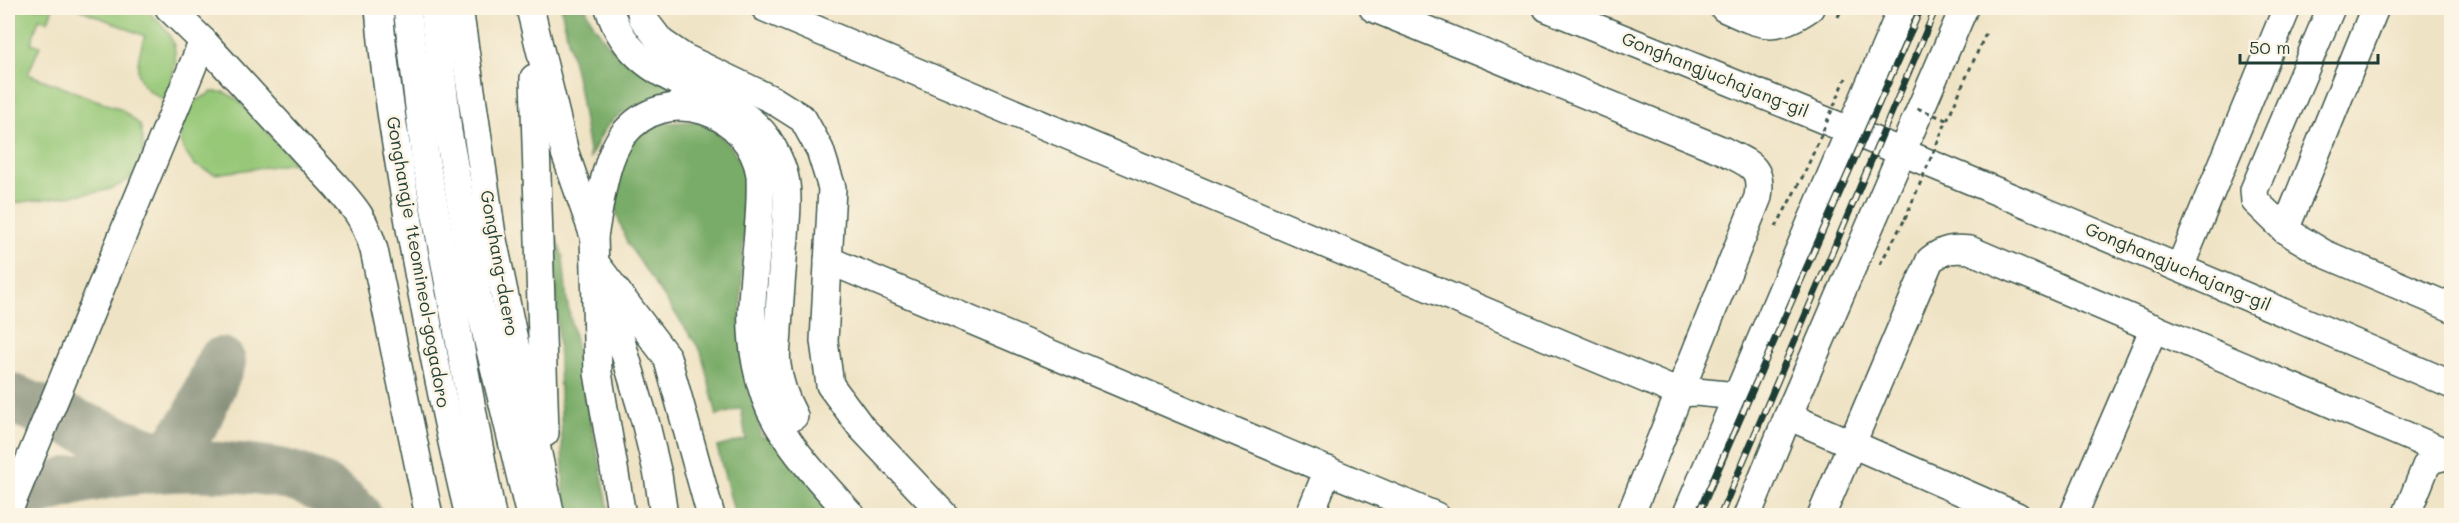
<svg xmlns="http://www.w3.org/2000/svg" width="2459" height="523" viewBox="0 0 2459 523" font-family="Mali,sans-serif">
<rect width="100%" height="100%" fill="#fcf5e5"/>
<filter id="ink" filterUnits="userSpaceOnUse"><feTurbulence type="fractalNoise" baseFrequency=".0167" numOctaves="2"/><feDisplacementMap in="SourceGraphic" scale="12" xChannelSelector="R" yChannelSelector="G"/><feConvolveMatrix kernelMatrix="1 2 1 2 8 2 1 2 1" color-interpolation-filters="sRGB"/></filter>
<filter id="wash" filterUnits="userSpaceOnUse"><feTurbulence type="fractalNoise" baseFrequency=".008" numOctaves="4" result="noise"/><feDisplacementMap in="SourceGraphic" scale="24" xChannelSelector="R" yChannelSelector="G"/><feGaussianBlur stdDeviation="1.35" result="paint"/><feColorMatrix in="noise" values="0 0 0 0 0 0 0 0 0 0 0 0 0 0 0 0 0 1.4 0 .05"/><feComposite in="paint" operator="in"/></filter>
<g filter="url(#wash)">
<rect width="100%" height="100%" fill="#efe3c5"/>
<g fill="#97c878" stroke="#5b8256" stroke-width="1.5">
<path d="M8 8H53L48 21 39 19 31 43 40 46 28 74 122 110 140 125C149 159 139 182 103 191L8 204Z"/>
<path d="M77 8H144C182 40 180 54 166 100 132 87 134 66 145 36Z"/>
<polygon points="212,92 224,92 237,99 295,163 215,174 194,165 183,149 180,139 183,120 194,102"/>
</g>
<g fill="#79ac68" stroke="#4c744e" stroke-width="1.5">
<path d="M561 8H586C588 17 593 24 599 32 623 70 657 75 697 90 664 97 623 102 603 132 598 140 594 149 590 158L578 85Z"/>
<polygon points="697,121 715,131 732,148 746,171 749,198 743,249 740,334 765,417 758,420 761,438 775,434 843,515 735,515 717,447 746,439 741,408 717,416 701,351 627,243 616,211 613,172 624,148 655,124"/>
<polygon points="554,231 563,257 567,301 610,515 569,515 564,499"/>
</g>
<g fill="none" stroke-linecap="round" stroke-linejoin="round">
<g stroke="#87907c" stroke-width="50">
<polyline points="8,397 172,462"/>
<polyline points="160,467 196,420 221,362"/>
<path d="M8 501C78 474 149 464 223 467 273 469 322 476 357 516"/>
</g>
</g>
</g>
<g filter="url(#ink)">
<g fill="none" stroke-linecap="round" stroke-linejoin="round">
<g stroke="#3e564a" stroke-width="30">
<g id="minor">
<path d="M169 8 203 41 334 184C355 208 365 219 374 250L429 516"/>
<path d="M379 8C385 84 398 158 411 234 428 328 446 422 469 516"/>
<polyline points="407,8 425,157 492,516"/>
<polyline points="434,8 448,131 478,300 530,516"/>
<polyline points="459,8 492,235 551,516"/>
<polyline points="530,8 565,153 594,236 598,373 622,516"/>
<path d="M609 8C635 97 740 83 773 148 778 157 783 169 785 178 789 197 786 219 785 237 782 268 780 298 778 329 778 340 775 354 777 365 779 383 786 401 794 416"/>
<polyline points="640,8 642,17 661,42 683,57 773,100 803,119 820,150 832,188 824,341 830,385 861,427 945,516"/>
<polyline points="765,8 1679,393 1696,392 1737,396"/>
<path d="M1373 8 1724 151C1749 164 1763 166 1758 197L1630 516"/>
<path d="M1547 8C1851 129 2152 255 2452 385"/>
<path d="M1724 8C1761 25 1774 33 1810 8"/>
<polyline points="2375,8 2285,230 2325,254 2452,308"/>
<polyline points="534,78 545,433"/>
<polyline points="2285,230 2255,201 2254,190 2331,8"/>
<path d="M594 236C600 206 604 159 623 135 666 81 750 111 760 175 762 218 754 261 752 303 750 343 757 389 777 423 797 457 826 487 852 516"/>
<polyline points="828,260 1436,516"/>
<polyline points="596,264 667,357 711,516"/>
<polyline points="2180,267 2287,8"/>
<polyline points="605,287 645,421 658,475 664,516"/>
<polyline points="1788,416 2017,516"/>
<polyline points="8,512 203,41"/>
<polyline points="1309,516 1328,470"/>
<polyline points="1686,516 1902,8"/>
<polyline points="1747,516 1788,416 1964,8"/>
<path d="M1821 516 1930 260C1944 249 1953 248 1970 250L2452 455"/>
<polyline points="2073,516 2154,328"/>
<polyline points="2406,516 2426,466 2433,459 2451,455"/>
</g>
</g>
<g stroke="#3e564a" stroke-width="3" stroke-dasharray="4.5 4.5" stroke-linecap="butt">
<polyline points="1838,17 1842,8"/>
<polyline points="1947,120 1986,33"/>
<polyline points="1776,227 1805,172"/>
<polyline points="1880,264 1905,219"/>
</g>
<use href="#minor" stroke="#fff" stroke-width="27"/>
<g stroke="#1f3d34" stroke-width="7">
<g id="rail">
<polyline points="1697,516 1921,8"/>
<polyline points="1720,516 1936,8"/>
</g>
</g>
<use href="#rail" stroke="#fcf5e5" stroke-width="4.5" stroke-dasharray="14" stroke-linecap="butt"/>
<g stroke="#3e564a" stroke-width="3" stroke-dasharray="4.5 4.5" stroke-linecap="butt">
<polyline points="1805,172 1846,78"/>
<polyline points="1905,219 1947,120 1917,108"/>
</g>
</g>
</g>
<g text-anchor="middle" stroke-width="5" stroke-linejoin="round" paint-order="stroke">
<g font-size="18" fill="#1f3d34" stroke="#fcf5e5">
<text transform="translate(1715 75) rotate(22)" y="6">Gonghangjuchajang-gil</text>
<text transform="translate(418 262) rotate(80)" y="6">Gonghangje 1teomineol-gogadoro</text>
<text transform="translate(499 263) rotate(80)" y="6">Gonghang-daero</text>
<text transform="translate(2178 267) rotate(23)" y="6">Gonghangjuchajang-gil</text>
</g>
</g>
<rect width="2459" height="523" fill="none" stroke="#fcf5e5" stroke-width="30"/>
<path d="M2240 54v9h138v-9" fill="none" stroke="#1f3d34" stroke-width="3"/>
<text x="2249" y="54" font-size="18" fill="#1f3d34" stroke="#fcf5e5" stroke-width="4.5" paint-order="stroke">50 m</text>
</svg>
